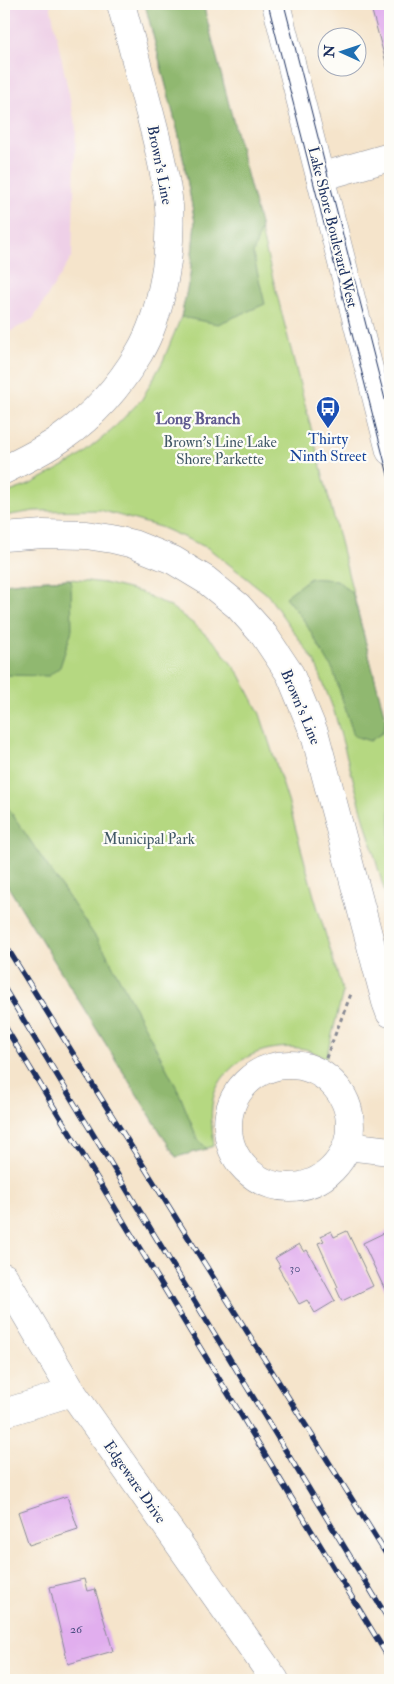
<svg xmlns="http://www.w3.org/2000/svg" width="394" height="1684" viewBox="0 0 394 1684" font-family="'IM FELL Double Pica',serif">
<rect width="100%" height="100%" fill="#fdfcf7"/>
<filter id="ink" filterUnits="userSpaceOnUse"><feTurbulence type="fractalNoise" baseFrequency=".02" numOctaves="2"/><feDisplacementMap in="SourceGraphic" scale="10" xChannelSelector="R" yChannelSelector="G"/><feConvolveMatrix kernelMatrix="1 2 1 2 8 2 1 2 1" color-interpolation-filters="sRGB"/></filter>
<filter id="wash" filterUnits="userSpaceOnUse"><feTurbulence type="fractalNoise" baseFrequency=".0096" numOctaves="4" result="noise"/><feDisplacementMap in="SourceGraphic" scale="20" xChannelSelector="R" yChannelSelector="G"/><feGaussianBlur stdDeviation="1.12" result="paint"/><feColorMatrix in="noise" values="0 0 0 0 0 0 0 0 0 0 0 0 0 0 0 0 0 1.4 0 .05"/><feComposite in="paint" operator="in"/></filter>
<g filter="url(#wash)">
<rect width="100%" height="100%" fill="#f5e4cb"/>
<polygon fill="#eed0e7" points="4,4 50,4 76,128 72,257 33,319 4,335"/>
<g fill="#b5d881" stroke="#688470">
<polygon points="145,4 203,4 390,738 390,911 334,711 315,662 267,594 208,548 160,527 100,510 34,511 4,516 4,494 29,485 75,460 111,431 142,399 163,361 181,317 190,276 195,222 179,136"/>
<path d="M71 579 104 583 140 592 171 607 195 625 217 645 240 675 260 714 289 804 314 896 343 992 326 1058C319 1055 312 1051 305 1049 270 1042 229 1057 215 1092 209 1110 212 1128 214 1146L176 1157 4 880V584L30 581Z"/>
</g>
<g fill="#90b86f" stroke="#567466">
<polygon points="145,4 203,4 261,228 253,254 265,304 218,324 181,317 190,276 195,222 179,136"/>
<polygon points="310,578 337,580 353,594 386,721 382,733 370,741 354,736 333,670 303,619 285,597"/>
<polygon points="71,579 72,630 60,667 49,676 4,675 4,584 30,581"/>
<polygon points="4,802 105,951 178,1090 197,1138 207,1149 176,1157 4,880"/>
</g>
<g id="blocks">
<g fill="#e1aeee">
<polygon points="370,4 390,4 390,77"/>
<polygon points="390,1230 390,1292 387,1294 363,1243"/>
<polygon points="331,1231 334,1237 347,1231 373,1286 342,1301 336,1288 338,1287 318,1243 324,1241 321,1236"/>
<polygon points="299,1244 304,1252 307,1250 335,1301 315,1313 307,1300 299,1304 278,1267 280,1266 275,1258"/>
<polygon points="67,1496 78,1529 29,1545 18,1512"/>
<polygon points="84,1579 87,1591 95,1589 113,1651 68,1664 50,1587"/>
</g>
</g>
</g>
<g filter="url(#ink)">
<use href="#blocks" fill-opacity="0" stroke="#888a94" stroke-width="1"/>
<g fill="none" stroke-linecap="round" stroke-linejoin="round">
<g stroke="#888a94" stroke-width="29">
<g id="minor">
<polyline points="320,177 390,157"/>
<circle cx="289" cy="1126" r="61"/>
<polyline points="347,1146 390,1151"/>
<polyline points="4,1277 72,1392 275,1680"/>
<polyline points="4,1413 72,1392"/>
</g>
</g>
<g stroke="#888a94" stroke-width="29">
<g id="major">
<polyline points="276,4 390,451"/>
<path d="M4 470C24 460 45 450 63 437 94 415 120 385 139 353 162 314 172 251 169 206 166 175 158 144 150 114 140 77 131 40 121 4"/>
<polyline points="4,537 43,534 86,535 112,539 133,544 173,560 206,580 238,606 264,635 290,674 315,735 386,1002 390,1013"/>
</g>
</g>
<g stroke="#888a94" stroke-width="3" stroke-dasharray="4 4" stroke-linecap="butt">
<polyline points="320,1073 351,994"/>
<polyline points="378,1680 387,1675"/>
</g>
<use href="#minor" stroke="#fff" stroke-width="28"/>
<use href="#major" stroke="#fff" stroke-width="28"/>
<g stroke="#1b2f5e" stroke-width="1">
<polyline points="268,4 390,483"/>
<polyline points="284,4 390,419"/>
</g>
<g stroke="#1b2f5e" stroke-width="5.5">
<g id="rail">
<polyline points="4,943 390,1560"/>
<polyline points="4,988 390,1622"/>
<polyline points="4,1025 390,1660"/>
</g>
</g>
<use href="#rail" stroke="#fdfcf7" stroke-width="4" stroke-dasharray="11" stroke-linecap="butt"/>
</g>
</g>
<defs>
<g id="bus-pin" transform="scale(1.25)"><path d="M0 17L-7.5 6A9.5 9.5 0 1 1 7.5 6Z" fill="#1a4fb4" stroke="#fdfcf7"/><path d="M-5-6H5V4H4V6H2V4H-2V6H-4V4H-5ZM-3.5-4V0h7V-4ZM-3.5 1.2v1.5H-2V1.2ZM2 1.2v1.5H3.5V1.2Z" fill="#fff"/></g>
</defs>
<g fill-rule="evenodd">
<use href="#bus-pin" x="328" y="408"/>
</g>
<g text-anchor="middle" stroke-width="4.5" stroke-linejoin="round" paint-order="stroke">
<g font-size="12" fill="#4c4f82">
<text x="295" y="1272">30</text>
<text x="76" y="1633">26</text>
</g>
<g font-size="15" fill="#1b2f5e" stroke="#fdfcf7">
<text transform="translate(160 165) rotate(79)" y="5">Brown's Line</text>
<text transform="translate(333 227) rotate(76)" y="5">Lake Shore Boulevard West</text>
<text transform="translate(301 707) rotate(67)" y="5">Brown's Line</text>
<text transform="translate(135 1482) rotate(55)" y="5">Edgeware Drive</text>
</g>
<g font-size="15" fill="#164399" stroke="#fdfcf7">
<text x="328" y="444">Thirty<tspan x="328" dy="17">Ninth Street</tspan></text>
</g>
<g font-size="15" fill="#425967" stroke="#fdfcf7">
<text x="220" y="447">Brown's Line Lake<tspan x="220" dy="17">Shore Parkette</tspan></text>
<text x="149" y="844">Municipal Park</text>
</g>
<g font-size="16" font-weight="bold" fill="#605b90" stroke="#fdfcf7">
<text x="198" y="424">Long Branch</text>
</g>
</g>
<rect width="394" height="1684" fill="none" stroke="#fdfcf7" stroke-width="20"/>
<g transform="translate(342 52) rotate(273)"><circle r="24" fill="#fdfcf7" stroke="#a3aaba"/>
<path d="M0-4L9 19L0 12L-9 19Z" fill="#1f6fb2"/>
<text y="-8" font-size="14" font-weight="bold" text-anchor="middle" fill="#1b2f5e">N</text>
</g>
</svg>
